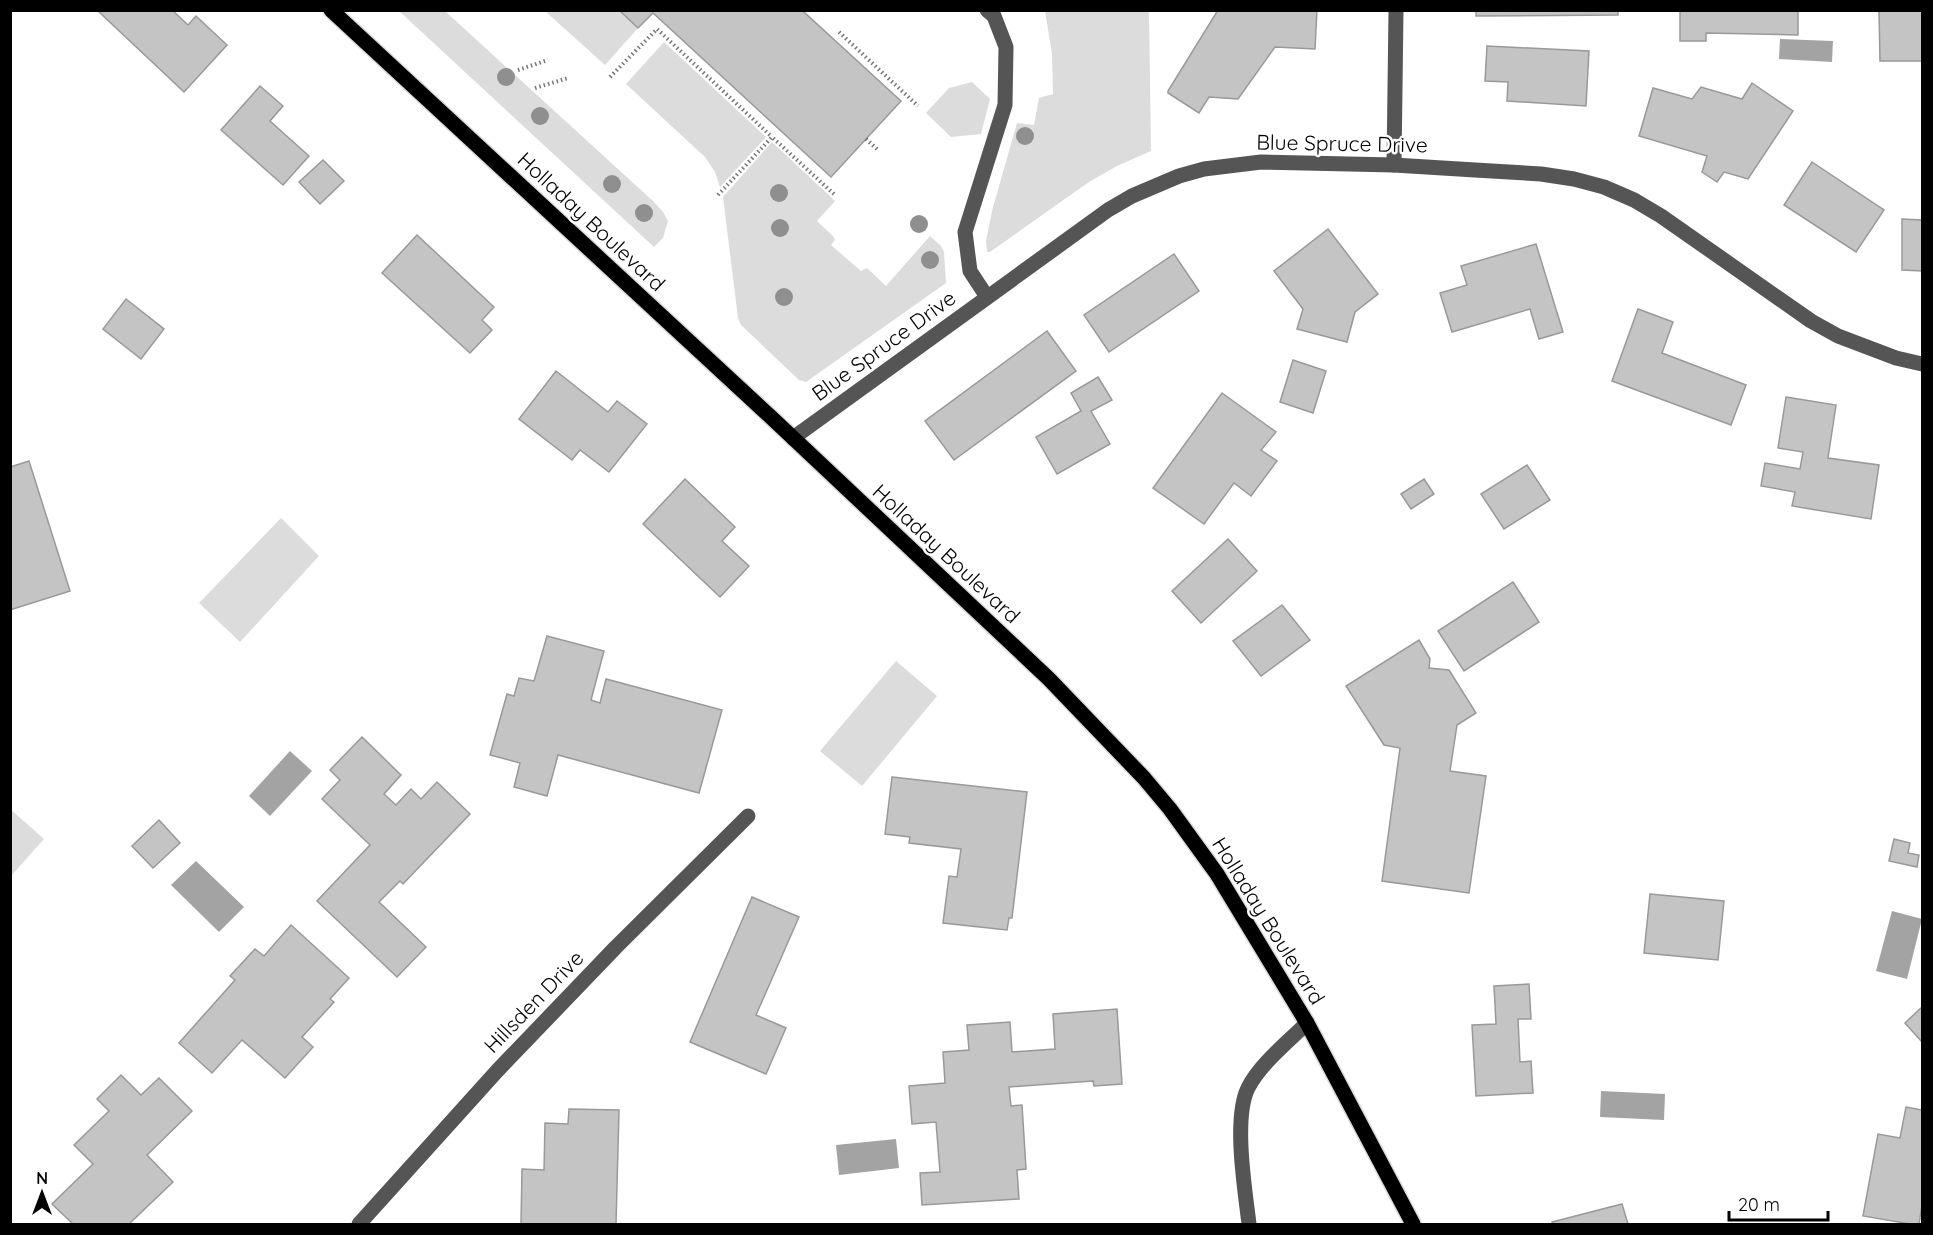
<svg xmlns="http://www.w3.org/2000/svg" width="1933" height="1235" viewBox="0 0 1933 1235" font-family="Quicksand,sans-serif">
<rect width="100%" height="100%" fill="#fff"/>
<g fill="#dcdcdc">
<polygon points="399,11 445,11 654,202 663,212 668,221 663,238 654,247"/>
<polygon points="545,11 619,11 638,28 605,65"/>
<polygon points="1045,11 1149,11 1151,151 1117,166 1089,182 990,252 987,252 986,241 992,211 1017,123 1034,125 1039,98 1053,94 1052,54"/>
<polygon points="664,42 766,137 720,187 715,172 705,157 626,84"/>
<polygon points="972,82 990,99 981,134 951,137 926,113 949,88"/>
<polygon points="772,142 835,201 817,221 833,236 835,240 831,245 861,271 867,268 886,286 930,236 941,246 944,252 946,283 806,382 799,380 741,325 738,318 723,197"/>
<polygon points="281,518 319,556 240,642 199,603"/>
<polygon points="896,661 937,696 862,786 820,751"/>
<polygon points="10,809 44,839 11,876 10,876"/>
</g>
<g fill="#a3a3a3">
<polygon points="1780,39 1833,41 1832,62 1779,59"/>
<polygon points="290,751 312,771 270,816 249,796"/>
<polygon points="196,861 244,907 219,932 171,885"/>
<polygon points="1892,911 1922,919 1907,979 1876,971"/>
<polygon points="1601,1091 1665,1094 1664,1120 1600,1117"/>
<polygon points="896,1139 899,1168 839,1175 836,1145"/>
</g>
<g fill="#c4c4c4" stroke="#999" stroke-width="1.5">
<polygon points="172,10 188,25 196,16 227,45 184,92 98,11"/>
<polygon points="619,10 805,10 804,12 901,101 831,177 653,13 638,28"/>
<polygon points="1218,10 1317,10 1315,49 1275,47 1238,99 1209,97 1199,113 1168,93 1168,91"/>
<polygon points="1476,10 1618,10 1618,15 1476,16"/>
<polygon points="1680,10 1798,10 1798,35 1706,33 1706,41 1680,41"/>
<polygon points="1879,10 1922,10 1922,61 1880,61"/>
<polygon points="1487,46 1589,51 1586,106 1507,101 1508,82 1485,81"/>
<polygon points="1752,83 1793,111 1748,179 1724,172 1717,182 1702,172 1707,156 1639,136 1653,88 1692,99 1701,87 1742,99"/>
<polygon points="260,86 283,106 270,121 309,156 283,185 221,130"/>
<polygon points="323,160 344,181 320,204 299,182"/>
<polygon points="1812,162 1884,210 1856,252 1784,205"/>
<polygon points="1902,219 1922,220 1922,271 1902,270"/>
<polygon points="1328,229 1378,294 1355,312 1347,342 1297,329 1303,309 1274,271"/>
<polygon points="417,235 494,307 482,320 492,330 470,353 382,273"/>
<polygon points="1536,244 1563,332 1539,339 1530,309 1452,332 1440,293 1467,285 1461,266"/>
<polygon points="1174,254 1199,291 1109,352 1084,315"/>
<polygon points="126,299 164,329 141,359 103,329"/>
<polygon points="1638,309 1673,322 1662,353 1746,385 1731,425 1612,381"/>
<polygon points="1047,331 1076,371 954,460 925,421"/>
<polygon points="1293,360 1326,371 1313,413 1280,402"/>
<polygon points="556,371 608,412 617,401 647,424 609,472 580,450 572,460 519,419"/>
<polygon points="1098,377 1112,400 1091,411 1110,444 1057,474 1036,437 1081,411 1071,393"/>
<polygon points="1222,393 1276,432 1261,450 1277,461 1251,496 1234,483 1204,524 1153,488"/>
<polygon points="1786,397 1836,405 1828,458 1879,465 1871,519 1792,506 1795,492 1761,486 1765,463 1800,469 1803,452 1778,448"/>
<polygon points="29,461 70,591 10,610 10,467"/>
<polygon points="1527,465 1550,500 1504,529 1481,494"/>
<polygon points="685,479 735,527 722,541 749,566 720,597 643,524"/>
<polygon points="1424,479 1434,494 1411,509 1401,494"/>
<polygon points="1228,539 1257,571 1201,623 1172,591"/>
<polygon points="1513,582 1539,622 1464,671 1438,631"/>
<polygon points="1282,605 1310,640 1261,676 1233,641"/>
<polygon points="547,636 604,651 591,700 600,703 606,679 722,710 699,793 558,755 547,796 514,787 520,763 490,755 507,694 514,696 519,678 534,681"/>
<polygon points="1419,640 1430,659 1429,668 1449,670 1476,713 1457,725 1450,771 1486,776 1469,893 1382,881 1400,748 1384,745 1346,686"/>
<polygon points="362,737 401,775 384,794 396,805 411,789 421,799 437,782 470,814 403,884 400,881 379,902 426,947 397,977 317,901 370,845 322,799 340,780 330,770"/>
<polygon points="892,777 1027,792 1012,918 1009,918 1007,930 943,923 949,876 957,877 961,849 909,843 910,837 885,834"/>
<polygon points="159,820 180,843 153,868 132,846"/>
<polygon points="1894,839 1910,843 1908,853 1919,855 1917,867 1889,861"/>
<polygon points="1650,894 1724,901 1718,960 1644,953"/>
<polygon points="752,897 799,917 756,1015 786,1028 766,1074 690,1042"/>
<polygon points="291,925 349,978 330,999 334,1002 302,1037 313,1047 285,1078 242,1040 212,1073 179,1043 235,980 230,976 255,949 264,956"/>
<polygon points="1529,984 1531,1019 1518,1019 1520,1062 1531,1061 1533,1093 1476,1096 1472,1025 1496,1024 1494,986"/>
<polygon points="1922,1007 1922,1042 1905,1023"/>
<polygon points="1117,1009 1122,1084 1094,1086 1093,1081 1009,1087 1011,1106 1022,1105 1026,1169 1017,1170 1019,1199 922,1205 920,1173 940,1172 936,1122 912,1124 909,1086 945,1083 943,1052 969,1050 967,1025 1010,1022 1012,1052 1055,1049 1053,1014"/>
<polygon points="121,1075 141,1095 159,1078 192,1111 147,1155 173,1182 129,1224 73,1224 52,1204 93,1164 74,1145 109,1111 97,1099"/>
<polygon points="1906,1107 1922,1110 1922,1205 1919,1224 1910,1224 1863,1216 1878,1134 1900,1138"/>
<polygon points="569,1109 619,1110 616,1224 521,1224 522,1169 544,1170 545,1123 568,1124"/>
<polygon points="1622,1204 1628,1224 1553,1224 1552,1222"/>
</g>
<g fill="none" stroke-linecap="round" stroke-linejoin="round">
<g stroke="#dbdbdb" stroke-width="18">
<polyline id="major" points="331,10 774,420 1049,679 1144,778 1170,809 1217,874 1307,1023 1413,1224"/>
</g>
<g stroke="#777" stroke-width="4" stroke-dasharray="1.5 3" stroke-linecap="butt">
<polyline points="839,32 918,106"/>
<polyline points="518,70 548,60"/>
<polyline points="610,77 657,29 772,137"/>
<polyline points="535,88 568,78"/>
<polyline points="866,139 878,150"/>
<polyline points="718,195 772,137 835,195"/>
</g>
<g stroke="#555" stroke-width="15">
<polyline points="987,10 994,16 1006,47 1005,105 965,232 970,271 987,297"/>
<polyline points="1394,165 1396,10"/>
<polyline points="793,438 1108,210 1132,196 1179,176 1204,169 1261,162 1394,165 1475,170 1541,174 1574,179 1604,187 1634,200 1661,216 1811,321 1838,336 1896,358 1922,364"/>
<polyline points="359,1224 497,1071 616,947 748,816"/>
<path d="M1249 1224C1245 1190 1233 1118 1248 1088 1260 1064 1288 1042 1307 1023"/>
</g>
<use href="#major" stroke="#000" stroke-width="15"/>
</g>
<g fill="#8f8f8f">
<circle cx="506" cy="77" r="9"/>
<circle cx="540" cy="116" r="9"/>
<circle cx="1025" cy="136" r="9"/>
<circle cx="612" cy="184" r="9"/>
<circle cx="779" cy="193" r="9"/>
<circle cx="644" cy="213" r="9"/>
<circle cx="919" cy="224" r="9"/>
<circle cx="780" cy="228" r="9"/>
<circle cx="930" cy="260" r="9"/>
<circle cx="784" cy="297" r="9"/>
</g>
<g text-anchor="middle" stroke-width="5" stroke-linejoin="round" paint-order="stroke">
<g font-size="21" fill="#000" stroke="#fff">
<text transform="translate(1342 144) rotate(1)" y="7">Blue Spruce Drive</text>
<text transform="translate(591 222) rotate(43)" y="7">Holladay Boulevard</text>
<text transform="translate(884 346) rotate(-36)" y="7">Blue Spruce Drive</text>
<text transform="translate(946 554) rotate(43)" y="7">Holladay Boulevard</text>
<text transform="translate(1268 921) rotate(58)" y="7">Holladay Boulevard</text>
<text transform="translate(534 1002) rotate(-46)" y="7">Hillsden Drive</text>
</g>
</g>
<rect width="1933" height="1235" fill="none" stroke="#000000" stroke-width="24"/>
<g transform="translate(42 1193)" stroke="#ffffff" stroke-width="4.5" paint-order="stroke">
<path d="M0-4.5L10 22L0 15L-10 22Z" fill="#000000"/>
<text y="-9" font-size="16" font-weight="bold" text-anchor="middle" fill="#000000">N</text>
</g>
<path d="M1729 1211v9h99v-9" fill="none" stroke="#000000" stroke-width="3"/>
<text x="1738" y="1211" font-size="18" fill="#000000" stroke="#ffffff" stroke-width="4.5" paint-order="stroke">20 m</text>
</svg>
